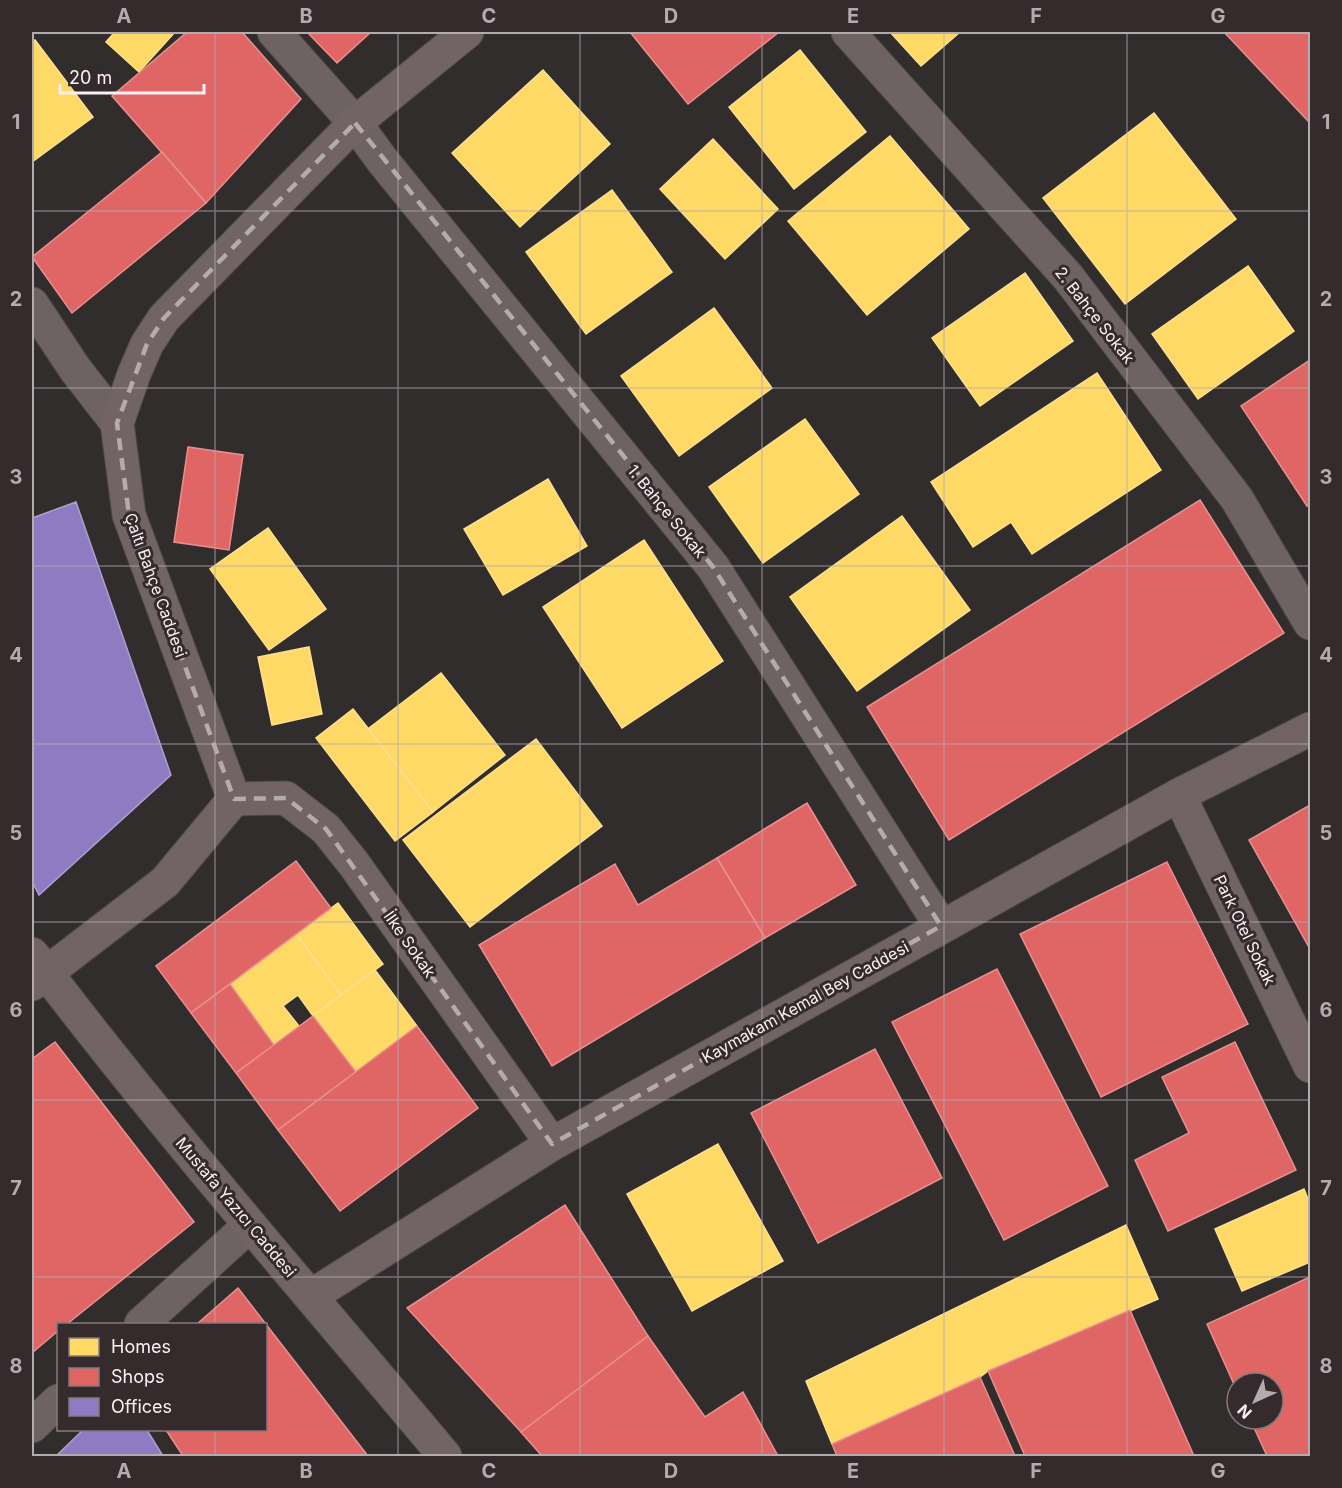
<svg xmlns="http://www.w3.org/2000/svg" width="1342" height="1488" viewBox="0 0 1342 1488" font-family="Inter,sans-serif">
<rect width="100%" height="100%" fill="#322d2d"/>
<g fill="#ffd966" stroke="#fde090" stroke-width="1.5">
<polygon points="115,32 175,32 139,72 106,42"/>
<polygon points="890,32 960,32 921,66"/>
<polygon points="35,40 93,117 32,162 32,43"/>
<polygon points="800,50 866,132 794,189 729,107"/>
<polygon points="543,70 610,144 520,227 452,153"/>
<polygon points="1154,113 1236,219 1125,304 1043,198"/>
<polygon points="890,136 969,229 867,315 788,221"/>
<polygon points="713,139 778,209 725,259 660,189"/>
<polygon points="612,190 672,272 586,334 526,252"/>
<polygon points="1248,266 1294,331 1198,399 1152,334"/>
<polygon points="1025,273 1073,341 980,406 932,338"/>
<polygon points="714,308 772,388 679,456 621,376"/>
<polygon points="1097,373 1161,470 1032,554 1011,522 973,547 931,482"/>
<polygon points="805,419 859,494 763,563 709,487"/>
<polygon points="548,479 587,546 503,595 464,529"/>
<polygon points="902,516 970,610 857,691 790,597"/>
<polygon points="268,528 326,609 269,650 210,569"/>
<polygon points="644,540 723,661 622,728 543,607"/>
<polygon points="309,647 322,714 272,725 258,657"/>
<polygon points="441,673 505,755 433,812 368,729"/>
<polygon points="353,709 433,812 395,841 316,738"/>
<polygon points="536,739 602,826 470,927 403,840"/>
<polygon points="338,903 383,964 341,995 296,934"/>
<polygon points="296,934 341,995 313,1016 298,995 283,1006 299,1026 274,1045 230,984"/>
<polygon points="375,970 417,1026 356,1072 313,1016"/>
<polygon points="718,1144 783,1261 692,1311 627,1194"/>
<polygon points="1304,1189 1310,1204 1310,1262 1242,1291 1215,1229"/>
<polygon points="1126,1225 1158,1299 988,1371 980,1377 832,1444 806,1381"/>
</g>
<g fill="#e06666" stroke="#e89090" stroke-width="1.5">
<polygon points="187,32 242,32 301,99 206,203 112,96"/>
<polygon points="307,32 371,32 337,63"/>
<polygon points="630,32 779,32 688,104"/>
<polygon points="1224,32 1310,32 1310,123"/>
<polygon points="162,152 206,203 72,313 32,257"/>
<polygon points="1310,360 1310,503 1307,506 1241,406"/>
<polygon points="188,447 243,455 229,550 174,542"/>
<polygon points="1200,500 1284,633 949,840 867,707"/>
<polygon points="807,803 856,885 765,938 717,858"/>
<polygon points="1310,805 1310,949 1249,840"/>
<polygon points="717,858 765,938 552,1066 479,945 615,864 638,905"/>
<polygon points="296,861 331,908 191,1013 156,966"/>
<polygon points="1167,862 1248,1024 1101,1097 1020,934"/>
<polygon points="997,969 1108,1186 1004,1240 892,1022"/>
<polygon points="230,984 274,1045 236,1073 191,1013"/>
<polygon points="313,1016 356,1072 278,1130 236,1073"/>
<polygon points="417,1026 478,1108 340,1211 278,1130"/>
<polygon points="55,1042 194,1222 67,1324 58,1324 58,1331 32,1353 32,1059"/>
<polygon points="1235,1042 1296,1170 1168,1231 1135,1160 1189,1133 1162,1077"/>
<polygon points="875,1049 942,1178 818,1243 751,1113"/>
<polygon points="565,1205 648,1336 521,1432 407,1308"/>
<polygon points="1310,1277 1310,1456 1267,1456 1250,1419 1273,1419 1273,1383 1237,1383 1237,1391 1207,1324"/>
<polygon points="238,1288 368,1456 183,1456 166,1430 266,1430 266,1324 197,1324"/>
<polygon points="1130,1310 1194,1456 1025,1456 988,1371"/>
<polygon points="648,1336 705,1417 743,1392 778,1456 542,1456 521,1432"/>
<polygon points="980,1377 1015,1456 837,1456 832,1444"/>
</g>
<g fill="#8e7cc3" stroke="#ae9fd1" stroke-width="1.5">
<polygon points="76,502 171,775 39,895 32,881 32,518"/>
<polygon points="83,1430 147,1430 163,1456 56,1456"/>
</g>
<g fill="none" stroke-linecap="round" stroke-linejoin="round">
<g stroke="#4d494a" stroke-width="35">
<g id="street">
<polyline points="274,32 355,123 382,160 713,567 941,926"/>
<polyline points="848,32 1068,277 1237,499 1310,623"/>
<polyline points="32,304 75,369 117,423"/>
<polyline points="141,1324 250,1225"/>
<polyline points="32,1426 58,1401"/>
</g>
</g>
<g stroke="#4d494a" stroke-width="35">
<g id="secondary">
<polyline points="1179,795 1310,1066"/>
<polyline points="234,799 286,798 326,829 354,864 552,1144"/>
<path d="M32 954C163 1127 306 1290 445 1456"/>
<polyline points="32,984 165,882 234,799 129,515 117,423 134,374 147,344 164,318 355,123 467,32"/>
<polyline points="311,1296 552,1144 1179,795 1310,729"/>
</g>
</g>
<use href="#street" stroke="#6e6362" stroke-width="33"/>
<use href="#secondary" stroke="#726464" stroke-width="33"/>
</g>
<path fill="none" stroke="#b3acae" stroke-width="4.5" stroke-dasharray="12 8" stroke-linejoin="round" d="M355 123 713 567 941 926 552 1144 326 829 286 798 234 799 129 515 117 423 147 344 164 318Z"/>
<path fill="none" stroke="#b3acae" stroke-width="1.5" stroke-opacity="0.55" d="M215 32V1324M398 32V1456M580 32V1456M762 32V1456M944 32V1456M1127 32V1456M32 211H1310M32 388H1310M32 566H1310M32 744H1310M32 922H1310M32 1100H1310M32 1277H1310M215 1430V1456"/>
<g text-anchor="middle" stroke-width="6" stroke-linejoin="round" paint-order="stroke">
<g font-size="16" fill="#f9f1f3" stroke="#352a2c">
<text transform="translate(1095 315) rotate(52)" y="6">2. Bahçe Sokak</text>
<text transform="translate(667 511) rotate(51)" y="6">1. Bahçe Sokak</text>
<text transform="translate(156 585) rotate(70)" y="6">Çaltı Bahçe Caddesi</text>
<text transform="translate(1245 930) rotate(64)" y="6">Park Otel Sokak</text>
<text transform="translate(410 944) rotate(55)" y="6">İlke Sokak</text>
<text transform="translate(805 1002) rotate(-29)" y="6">Kaymakam Kemal Bey Caddesi</text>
<text transform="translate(236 1207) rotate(50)" y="6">Mustafa Yazıcı Caddesi</text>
</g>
</g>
<rect width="1342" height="1488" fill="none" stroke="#352a2c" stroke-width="66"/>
<rect x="57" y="1323" width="210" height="108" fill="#352a2c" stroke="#837a7c" stroke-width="1.5"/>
<rect x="69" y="1338" width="30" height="18" fill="#ffd966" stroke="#837a7c" stroke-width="1.5"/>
<text x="111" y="1353" font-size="18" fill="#f9f1f3">Homes</text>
<rect x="69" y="1368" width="30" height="18" fill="#e06666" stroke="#837a7c" stroke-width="1.5"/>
<text x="111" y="1383" font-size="18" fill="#f9f1f3">Shops</text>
<rect x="69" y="1398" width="30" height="18" fill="#8e7cc3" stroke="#837a7c" stroke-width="1.5"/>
<text x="111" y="1413" font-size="18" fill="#f9f1f3">Offices</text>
<g transform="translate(1255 1401) rotate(225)"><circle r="28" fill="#352a2c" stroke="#837a7c" stroke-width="1.5"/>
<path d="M0-4.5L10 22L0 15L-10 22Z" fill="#b3acae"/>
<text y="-9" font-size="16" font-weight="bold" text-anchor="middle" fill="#f9f1f3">N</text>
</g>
<path d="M60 84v9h144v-9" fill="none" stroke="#f9f1f3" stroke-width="3"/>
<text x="69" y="84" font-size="18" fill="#f9f1f3" stroke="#352a2c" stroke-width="4.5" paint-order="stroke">20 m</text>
<rect x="33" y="33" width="1276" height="1422" fill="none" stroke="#b3acae" stroke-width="2"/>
<g font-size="20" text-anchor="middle" font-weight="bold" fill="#b3acae">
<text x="124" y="23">A</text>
<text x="306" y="23">B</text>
<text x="489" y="23">C</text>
<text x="671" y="23">D</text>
<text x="853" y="23">E</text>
<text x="1036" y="23">F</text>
<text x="1218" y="23">G</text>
<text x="16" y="129">1</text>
<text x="1326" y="129">1</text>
<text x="16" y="306">2</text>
<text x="1326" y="306">2</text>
<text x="16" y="484">3</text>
<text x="1326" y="484">3</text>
<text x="16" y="662">4</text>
<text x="1326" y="662">4</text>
<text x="16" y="840">5</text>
<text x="1326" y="840">5</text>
<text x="16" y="1017">6</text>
<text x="1326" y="1017">6</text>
<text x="16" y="1195">7</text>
<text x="1326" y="1195">7</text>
<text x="16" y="1373">8</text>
<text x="1326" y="1373">8</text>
<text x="124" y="1478">A</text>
<text x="306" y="1478">B</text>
<text x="489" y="1478">C</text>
<text x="671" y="1478">D</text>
<text x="853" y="1478">E</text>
<text x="1036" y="1478">F</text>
<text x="1218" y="1478">G</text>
</g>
</svg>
